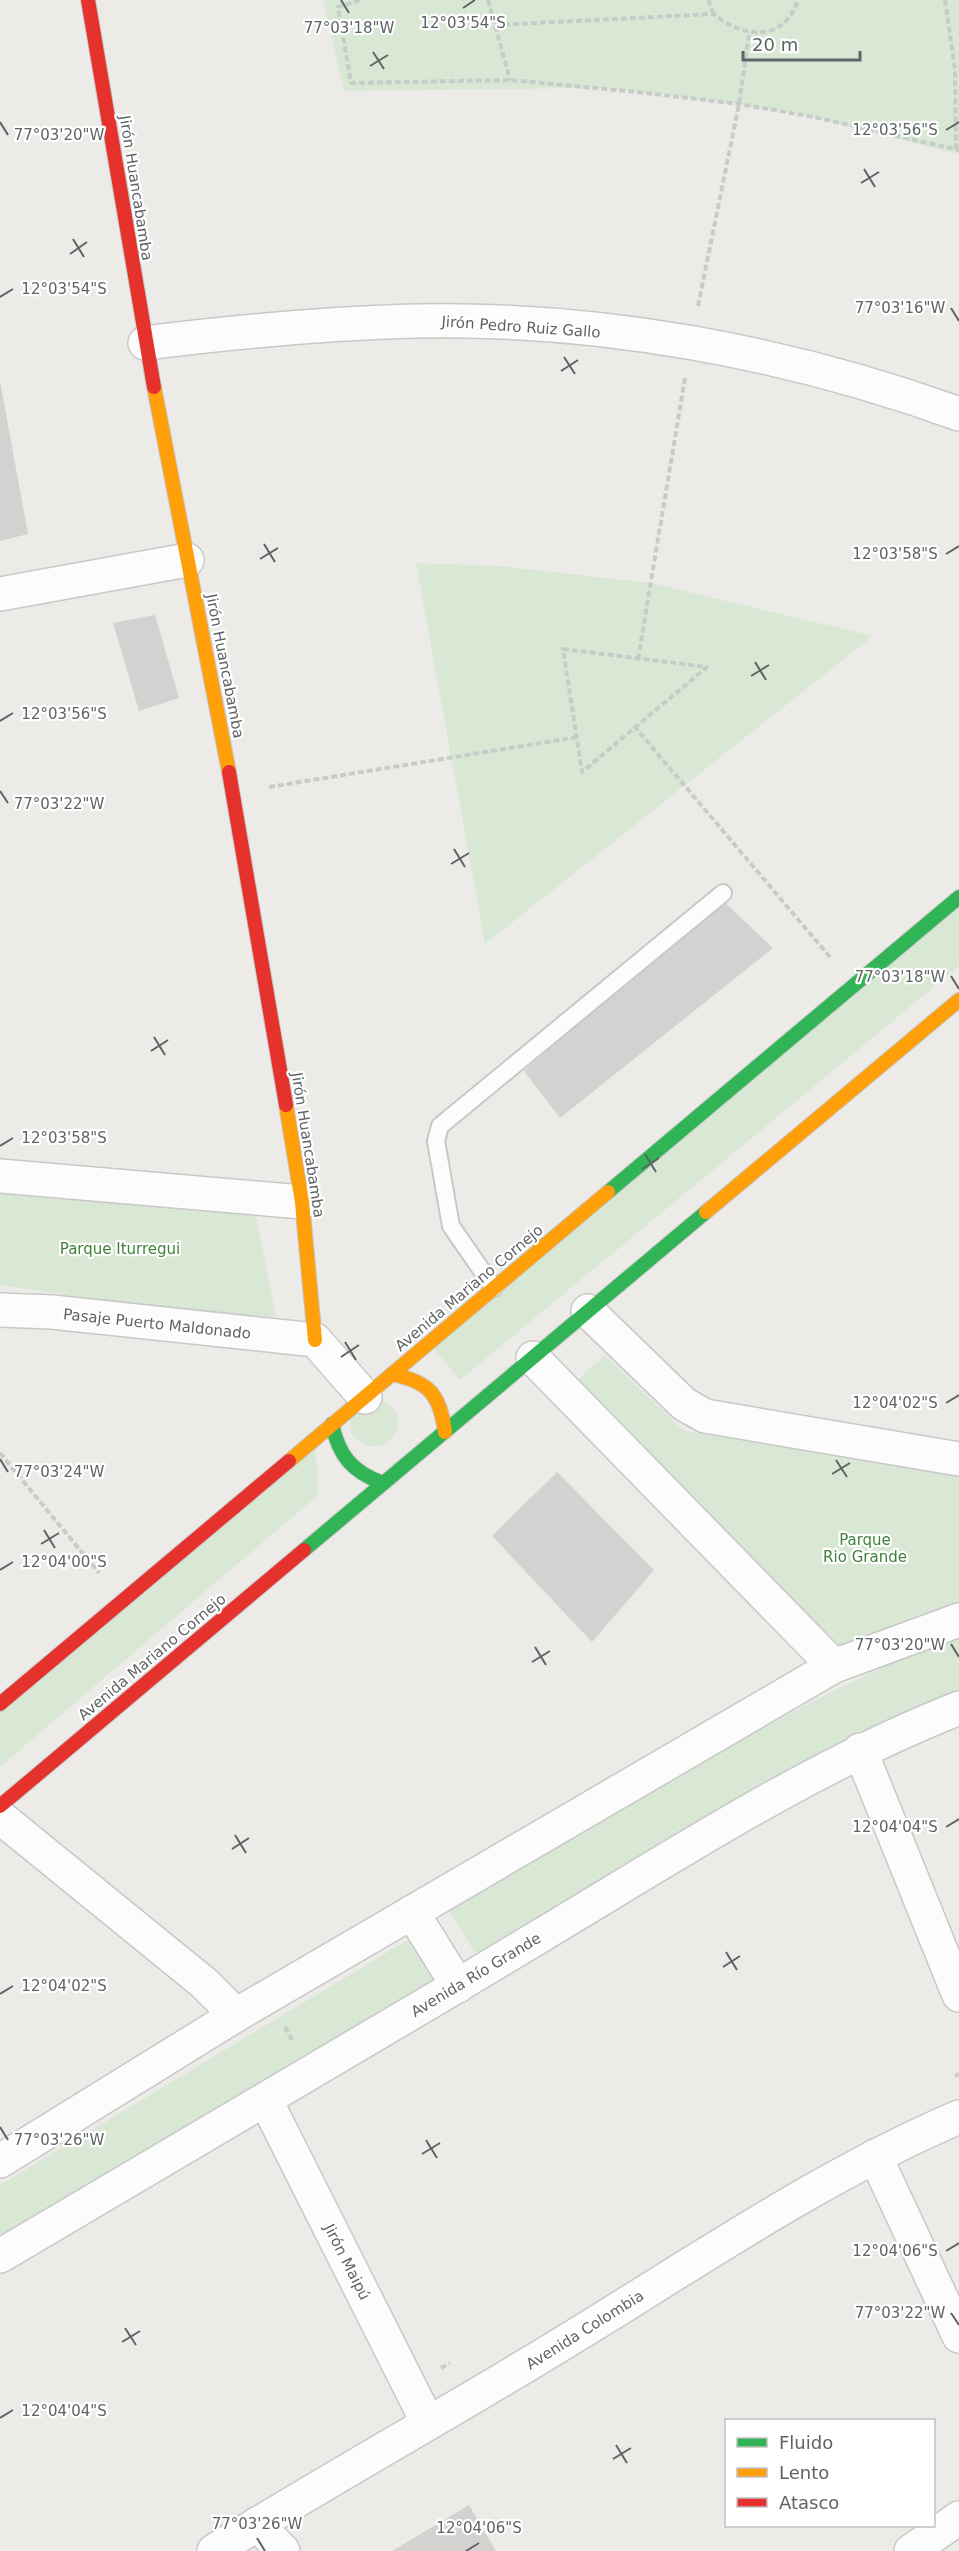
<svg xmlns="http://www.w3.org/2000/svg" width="959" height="2551" viewBox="0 0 959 2551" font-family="'DejaVu Sans',sans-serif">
<rect width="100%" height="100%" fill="#edebe8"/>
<g fill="#d9e8d4">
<polygon points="328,0 959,0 959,155 806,115 739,104 605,88 344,91 323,1"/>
<polygon points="416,563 499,566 651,583 873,636 485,944"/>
<polygon points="959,898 959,966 460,1380 428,1342"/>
<polygon points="0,1184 255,1211 276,1317 115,1302 0,1285"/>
<polygon points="605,1355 684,1431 959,1474 959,1606 843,1650 572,1385"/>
<path d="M381 1399C423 1422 378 1470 351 1433L350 1417Z"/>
<polygon points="315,1429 318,1495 0,1767 0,1698"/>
<path d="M959 1634V1694L867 1730 836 1746 475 1953 448 1909C615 1812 779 1708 959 1634Z"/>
<polygon points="411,1938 438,1983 0,2240 0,2185"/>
</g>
<g fill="#d4d2d1">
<polygon points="0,381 28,534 0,541"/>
<polygon points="155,615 179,698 139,711 113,623"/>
<polygon points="721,899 773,948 560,1118 524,1071"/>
<polygon points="557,1472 654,1570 592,1642 492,1536"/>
<polygon points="469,2505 496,2551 392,2551"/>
</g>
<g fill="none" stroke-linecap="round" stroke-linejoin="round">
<g stroke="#c8c8c8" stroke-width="20">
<polyline id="lane" points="494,1288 451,1226 436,1141 440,1126 723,893"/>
</g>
<g stroke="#c8c8c8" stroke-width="36">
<g id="street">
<path d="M145 343C235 332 325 323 416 321 599 317 788 352 959 414"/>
<polyline points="0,594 187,560"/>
<polyline points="0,1176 302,1202"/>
<polyline points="0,1310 52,1312 315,1340 365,1397"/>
<polyline points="588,1311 684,1404 705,1416 959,1459"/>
<polyline points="533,1358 834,1666"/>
<polyline points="860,1750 959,1995"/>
<polyline points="0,1817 204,1983 236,2015"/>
<polyline points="412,1912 458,1986"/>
<polyline points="266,2101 428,2423"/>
<polyline points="875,2156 959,2336"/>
<polyline points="0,2161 236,2015 834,1666 959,1620"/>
<path d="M0 2256C181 2150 361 2044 540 1936 677 1854 810 1767 959 1708"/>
<polyline points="257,2524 283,2551"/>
<path d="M214 2551C332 2477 455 2410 573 2337 699 2260 823 2175 959 2117"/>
<polyline points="911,2551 959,2518"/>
</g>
</g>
<g stroke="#c7c8c8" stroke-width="16">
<g id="fast">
<polyline points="608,1192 959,897"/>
<path d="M332 1424C339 1456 352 1472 383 1483"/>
<polyline points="304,1550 706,1212"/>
</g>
</g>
<g stroke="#c7c8c8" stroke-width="16">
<g id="slow">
<polyline points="154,387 229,772"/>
<polyline points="286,1105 302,1202 315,1340"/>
<polyline points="706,1212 959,1000"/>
<path d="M392 1374C429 1382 440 1394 445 1432"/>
<polyline points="289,1461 608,1192"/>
</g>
</g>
<g stroke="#c7c8c8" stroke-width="16">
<g id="jam">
<polyline points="88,0 154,387"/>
<polyline points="229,772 286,1105"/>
<polyline points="0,1704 289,1461"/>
<polyline points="0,1806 304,1550"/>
</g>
</g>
<g stroke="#c7ccc9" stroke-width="4" stroke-dasharray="6 3" stroke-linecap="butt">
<polyline points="360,0 338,7 351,83 510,80 637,92 739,104 814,117 959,150"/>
<polyline points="488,0 510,80"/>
<polyline points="708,0 714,14"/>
<polyline points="945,0 955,69 956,149"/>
<path d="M495 25 714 14C742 38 784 43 798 0"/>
<polyline points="698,306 739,104 749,34"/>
<polygon points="563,649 707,667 582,772"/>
<polyline points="638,659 685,378"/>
<polyline points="634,726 830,957"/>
<polyline points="269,787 578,737"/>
<polyline points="0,1453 99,1573"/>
<polyline points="285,2027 293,2042"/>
<polyline points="955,2076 959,2074"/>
<polyline points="441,2368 450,2363"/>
</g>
<use href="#lane" stroke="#fcfcfc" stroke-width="16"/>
<use href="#street" stroke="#fcfcfc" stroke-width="33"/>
<use href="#fast" stroke="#30b455" stroke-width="14"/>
<use href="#slow" stroke="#ff9f0a" stroke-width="14"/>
<use href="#jam" stroke="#e5322d" stroke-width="14"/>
</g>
<path fill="none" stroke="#5e6366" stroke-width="2" d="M341 0 349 13M463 8 475 0M373 52 384 69M370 66 388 55M0 122 8 135M946 130 959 122M864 169 875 187M861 183 879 172M73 239 84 257M70 254 87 242M0 297 13 289M951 308 959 321M564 357 575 374M561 371 578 360M264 544 275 562M946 554 959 546M260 559 278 548M755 662 766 680M751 676 769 665M0 721 13 713M0 791 8 803M454 849 465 867M451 864 469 853M951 976 959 989M154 1037 165 1055M151 1051 168 1040M0 1146 13 1138M645 1154 656 1172M642 1169 659 1158M345 1342 356 1360M341 1357 359 1345M946 1403 959 1395M0 1459 8 1472M836 1460 847 1477M832 1474 850 1463M44 1530 55 1548M41 1544 59 1533M0 1570 13 1562M951 1644 959 1657M535 1647 546 1665M532 1662 550 1651M946 1827 959 1819M235 1835 246 1853M232 1849 249 1838M726 1952 737 1970M723 1967 740 1956M0 1994 13 1986M0 2127 8 2140M426 2140 437 2158M422 2154 440 2143M946 2251 959 2243M951 2313 959 2325M125 2328 136 2345M122 2342 140 2331M0 2418 13 2410M616 2445 627 2463M613 2459 631 2448M257 2538 265 2551M466 2551 479 2543"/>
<g text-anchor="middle" stroke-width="4.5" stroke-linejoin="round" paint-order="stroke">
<g font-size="15" fill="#5e6366" stroke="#fff">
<text transform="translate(136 188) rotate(81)" y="5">Jirón Huancabamba</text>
<text transform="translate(521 327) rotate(4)" y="5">Jirón Pedro Ruiz Gallo</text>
<text transform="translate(225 666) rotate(79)" y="5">Jirón Huancabamba</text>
<text transform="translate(308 1145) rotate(81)" y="5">Jirón Huancabamba</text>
<text transform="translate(469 1288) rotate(-40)" y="5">Avenida Mariano Cornejo</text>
<text transform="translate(157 1324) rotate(6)" y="5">Pasaje Puerto Maldonado</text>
<text transform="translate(152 1657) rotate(-40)" y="5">Avenida Mariano Cornejo</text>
<text transform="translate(476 1975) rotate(-31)" y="5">Avenida Río Grande</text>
<text transform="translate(347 2262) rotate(63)" y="5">Jirón Maipú</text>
<text transform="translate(585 2330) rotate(-32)" y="5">Avenida Colombia</text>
</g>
<g font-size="15" fill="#408239" stroke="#fff">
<text x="120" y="1254">Parque Iturregui</text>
<text x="865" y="1545">Parque<tspan x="865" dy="17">Rio Grande</tspan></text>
</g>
</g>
<g font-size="15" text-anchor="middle" fill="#5e6366" stroke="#fff" stroke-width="4.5" stroke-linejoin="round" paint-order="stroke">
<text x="463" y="28">12°03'54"S</text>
<text x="349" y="33">77°03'18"W</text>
<text x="895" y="135">12°03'56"S</text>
<text x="59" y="140">77°03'20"W</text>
<text x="64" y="294">12°03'54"S</text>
<text x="900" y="313">77°03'16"W</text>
<text x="895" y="559">12°03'58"S</text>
<text x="64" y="719">12°03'56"S</text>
<text x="59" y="809">77°03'22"W</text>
<text x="900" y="982">77°03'18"W</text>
<text x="64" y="1143">12°03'58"S</text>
<text x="895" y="1408">12°04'02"S</text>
<text x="59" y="1477">77°03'24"W</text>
<text x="64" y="1567">12°04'00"S</text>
<text x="900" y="1650">77°03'20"W</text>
<text x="895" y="1832">12°04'04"S</text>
<text x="64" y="1991">12°04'02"S</text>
<text x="59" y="2145">77°03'26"W</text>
<text x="895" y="2256">12°04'06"S</text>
<text x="900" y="2318">77°03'22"W</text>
<text x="64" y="2416">12°04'04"S</text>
<text x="257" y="2529">77°03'26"W</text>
<text x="479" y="2533">12°04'06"S</text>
</g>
<rect x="725" y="2419" width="210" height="108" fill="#ffffff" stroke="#bfc1c2" stroke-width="1.5"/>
<rect x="737" y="2438" width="30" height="9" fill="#30b455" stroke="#bfc1c2" stroke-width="1.5"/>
<text x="779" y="2449" font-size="18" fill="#5e6366">Fluido</text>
<rect x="737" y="2468" width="30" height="9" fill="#ff9f0a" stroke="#bfc1c2" stroke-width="1.5"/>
<text x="779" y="2479" font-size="18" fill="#5e6366">Lento</text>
<rect x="737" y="2498" width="30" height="9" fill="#e5322d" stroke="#bfc1c2" stroke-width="1.5"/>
<text x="779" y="2509" font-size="18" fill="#5e6366">Atasco</text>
<path d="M743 51v9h117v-9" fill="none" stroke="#5e6366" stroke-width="3"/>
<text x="752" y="51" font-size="18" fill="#5e6366" stroke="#ffffff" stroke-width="4.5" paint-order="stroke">20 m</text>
</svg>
